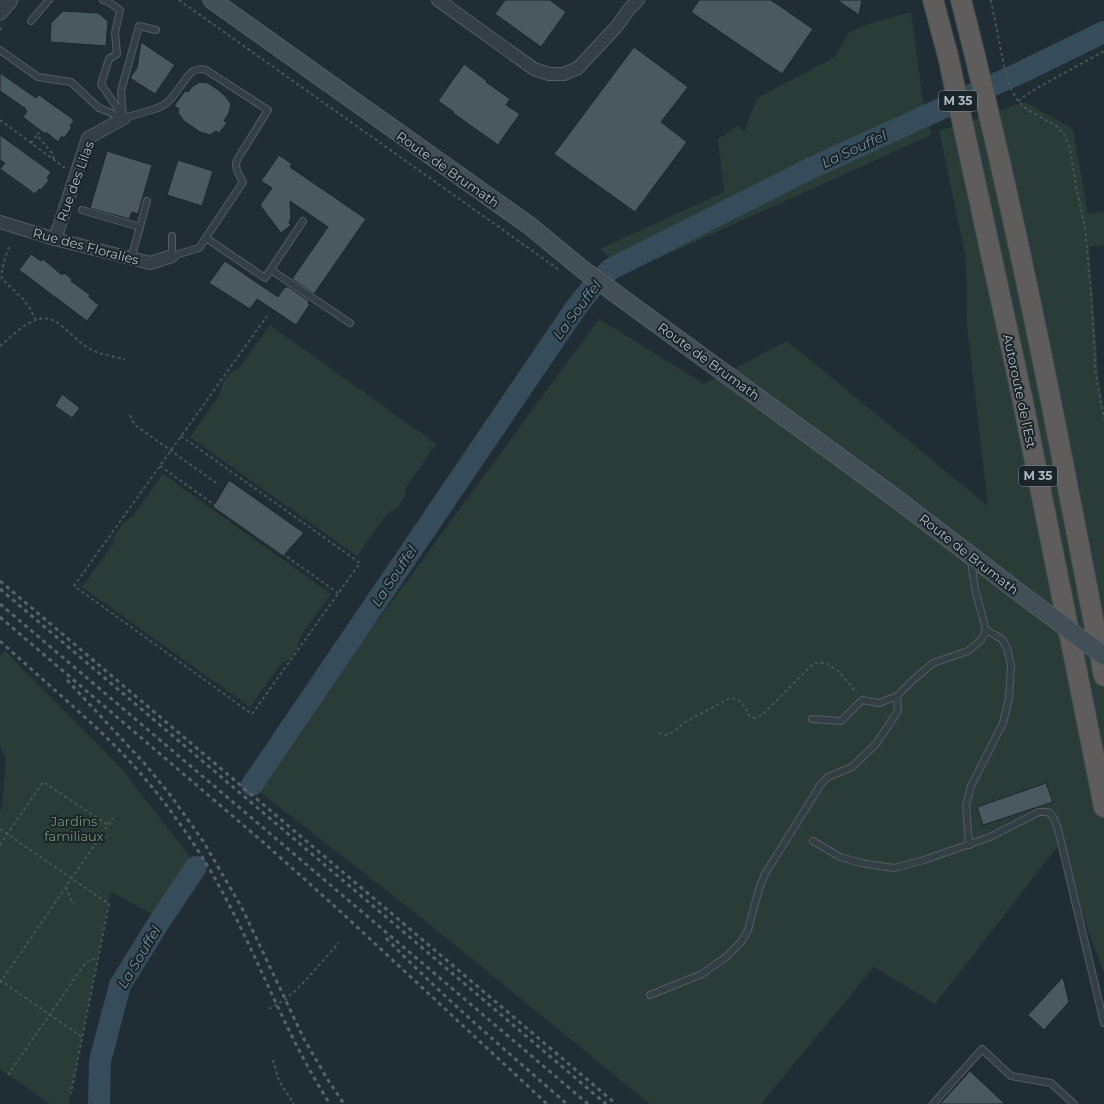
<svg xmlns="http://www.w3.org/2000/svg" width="1104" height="1104" viewBox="0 0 1104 1104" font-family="Montserrat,sans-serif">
<rect width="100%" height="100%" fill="#212d34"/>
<g fill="#293c37">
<polygon points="911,12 923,101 931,135 626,273 600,249 724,192 718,139 739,125 744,132 757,98 835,57 849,32 869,24"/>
<polygon points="1025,102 1073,129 1088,214 1104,212 1104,245 1089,247 1099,384 1104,406 1104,973 1088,931 1062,841 935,1004 874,967 761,1104 650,1104 423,919 255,788 599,319 704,384 787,341 988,506 967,326 966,258 939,131"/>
<polygon points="270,325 436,444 407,486 405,497 397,508 387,514 357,556 190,437 220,394 223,383 230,373 240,367"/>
<polygon points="163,474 331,594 300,637 297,648 290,658 281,664 250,707 82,587 113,544 115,534 123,523 132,517"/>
<polygon points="5,651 121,768 197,866 160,918 111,892 69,1104 50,1104 0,1069 0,810 2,807 6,759 0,746 0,656"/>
</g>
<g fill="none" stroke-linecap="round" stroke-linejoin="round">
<g stroke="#364c5a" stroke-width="22">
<polyline points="252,785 575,309 594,285 611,269 811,168 1024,71 1104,32"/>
<polyline points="99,1104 100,1061 120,985 161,919 196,867"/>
</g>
</g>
<g fill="#4a5860" stroke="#1c262b">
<polygon points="505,0 550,0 566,12 541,47 495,14"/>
<polygon points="699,0 771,0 813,29 782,74 691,12"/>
<polygon points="837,0 862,0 859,15"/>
<polygon points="63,11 98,13 108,21 106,46 50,42 51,23"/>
<polygon points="141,42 175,65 155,94 130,78 137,68"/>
<polygon points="634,47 688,87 661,122 687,142 635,212 554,154"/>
<polygon points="464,64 487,81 486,82 510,99 506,105 520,114 498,145 453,113 454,112 438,101"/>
<polygon points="0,73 36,98 39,95 74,120 70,126 72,127 64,138 62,136 58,142 46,132 45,134 23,117 27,111 25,110 26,109 0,91"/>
<polygon points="200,82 208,83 217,89 225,96 231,104 229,113 224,121 227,123 219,133 216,131 210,135 200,132 184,121 178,113 179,109 174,106 185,91 188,92 193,86"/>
<polygon points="0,135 51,172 47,178 49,180 41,190 39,189 35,194 0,169 5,163 0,160"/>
<polygon points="107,151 152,165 138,214 132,212 129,219 90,208"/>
<polygon points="279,155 292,164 290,167 366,219 314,294 292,279 328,227 290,201 291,218 289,223 291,225 281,233 260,205 272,188 261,181"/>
<polygon points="178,160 213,171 202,206 167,195"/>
<polygon points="31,254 41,261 43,259 62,275 64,273 72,279 71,281 90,295 89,297 99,305 87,321 19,270"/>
<polygon points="225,261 278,297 285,287 286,288 287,286 309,301 308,303 310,304 296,325 257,299 250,309 209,283"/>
<polygon points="62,394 80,408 72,418 55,406"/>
<polygon points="229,480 304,533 283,556 213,507"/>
<polygon points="1046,783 1053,802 983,825 977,807"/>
<polygon points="1063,977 1069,1002 1044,1030 1028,1015"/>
<polygon points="970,1071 1005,1104 940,1104"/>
</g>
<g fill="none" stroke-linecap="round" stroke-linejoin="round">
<g stroke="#525d63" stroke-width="8">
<g id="service">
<polyline points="103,0 107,1 120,10 115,33 117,54 109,59 101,84 124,118"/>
<polyline points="31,21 49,0"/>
<path d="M0 50 38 77 71 82 99 108 124 118 155 109 162 106 169 101 174 95 188 76 193 71 200 69 206 70 268 110 237 160C234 168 239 174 243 182L199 248 172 256V236"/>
<polyline points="123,116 121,91 139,26 156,30"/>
<polyline points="82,210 140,227 131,258"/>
<polyline points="140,227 147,201"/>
<polyline points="206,238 265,278 303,221"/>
<polyline points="271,270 350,323"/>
<polyline points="812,719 841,721 862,700 879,703 897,696 912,681 933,663 968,651 981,640 986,630 975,589 971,560"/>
<polyline points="813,841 840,857 861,863 894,868 924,860 990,837 1039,812 1046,812 1050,813 1054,819 1058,829 1104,1023"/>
<polyline points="969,845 966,805 971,786 1003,723 1009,698 1011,665 1007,648 1002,639 986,630"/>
<polyline points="650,995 702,974 726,957 742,941 748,930 759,889 765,874 821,784 828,777 852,767 876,744 898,711 897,696"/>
<polyline points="933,1104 982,1049 1011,1076 1051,1083 1074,1104"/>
</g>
</g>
<g stroke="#525d63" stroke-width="14">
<g id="minor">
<polyline points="438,0 534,69 549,74 564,74 578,68 617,26 630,8 638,0"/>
<polyline points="0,222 55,239 150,263 172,256"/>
<polyline points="55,239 88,138 124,118"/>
</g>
</g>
<g stroke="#525d63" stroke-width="17">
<polyline id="tertiary" points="0,12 10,0"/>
</g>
<g stroke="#525d63" stroke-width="19">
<polyline id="secondary" points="212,0 530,226 582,269 894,497 1021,594"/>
</g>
<g stroke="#3f4a4f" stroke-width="22">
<g id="trunk">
<polyline points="933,0 948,56 1022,397 1104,807"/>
<path d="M961 0C1018 223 1061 449 1104 676"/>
</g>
</g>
<g stroke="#455755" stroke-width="2" stroke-dasharray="3 3" stroke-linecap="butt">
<polyline points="179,0 558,269"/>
<polyline points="991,0 1004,66 1011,89 1018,101 1028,110 1058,127 1065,136 1070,148 1076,186 1085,227 1091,293 1094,342 1095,369 1104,420"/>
<polyline points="0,30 4,25"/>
<polyline points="1018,101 1032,91 1104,51"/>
<polyline points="0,120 65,168"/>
<polyline points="42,127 37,135 52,153 54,159"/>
<polyline points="31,143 37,135"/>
<path d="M9 247C6 256 0 271 2 279L23 299 29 307 36 320"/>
<path d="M0 346C15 334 37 308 58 323 69 331 78 342 90 349 98 354 115 357 125 359"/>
<polyline points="130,415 135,425 219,485"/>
<polyline points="181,436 360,563 252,714 74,586 267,316"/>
<polyline points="160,466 338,593"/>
<path d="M659 733 665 735 674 732 682 724 730 698C743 699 744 706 750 717L755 718 762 715 814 663H826L838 671 857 693"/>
<polyline points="0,829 109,904 71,1093"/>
<polyline points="0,845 43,782 108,825"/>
<polyline points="66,887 71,900 75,904"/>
<polyline points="0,980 82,1037"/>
<polyline points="0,983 113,818"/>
<polyline points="269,1009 288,998 290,995 295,991 306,980 336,946 339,942"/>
<polyline points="273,1060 279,1081 294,1104"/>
<polyline points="8,1075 86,962 98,958"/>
</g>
<use href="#service" stroke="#343f45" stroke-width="6"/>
<use href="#minor" stroke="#343f45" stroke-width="12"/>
<use href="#tertiary" stroke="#343f45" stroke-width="15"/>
<use href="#secondary" stroke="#434f57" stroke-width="17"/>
<use href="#trunk" stroke="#5e5d5c" stroke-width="20"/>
<g stroke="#57646c" stroke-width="3" stroke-dasharray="4 4" stroke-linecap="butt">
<polyline points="0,581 616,1104"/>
<polyline points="0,589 606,1104"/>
<polyline points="0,604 588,1104"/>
<polyline points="0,617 263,842 340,911 547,1104"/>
<path d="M0 641C36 674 73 705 108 739 146 776 179 819 207 865 253 941 281 1028 330 1104"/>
<polyline points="67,680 145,764 171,796 203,841 242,908 304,1039 328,1080 344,1104"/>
<path d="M386 938C443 997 505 1050 567 1104"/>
</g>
<g stroke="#525d63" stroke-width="19" stroke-linecap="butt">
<polyline id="secondary-bridge" points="1021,594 1104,656"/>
</g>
<use href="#secondary-bridge" stroke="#434f57" stroke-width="17"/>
</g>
<g text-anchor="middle" stroke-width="4" stroke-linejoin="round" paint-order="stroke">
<g fill="#1a2429" stroke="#828d94" stroke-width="1">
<rect x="939" y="91" width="38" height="20" rx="3"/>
<rect x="1019" y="466" width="38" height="20" rx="3"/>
</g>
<g font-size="12" font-weight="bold" fill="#afbac2">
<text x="958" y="105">M 35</text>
<text x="1038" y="480">M 35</text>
</g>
<g font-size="13" fill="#afbac2" stroke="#1a2429">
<text transform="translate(448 169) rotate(35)" y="5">Route de Brumath</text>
<text transform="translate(75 181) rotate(-70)" y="5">Rue des Lilas</text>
<text transform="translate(86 246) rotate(15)" y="5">Rue des Floralies</text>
<text transform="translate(709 361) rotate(36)" y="5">Route de Brumath</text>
<text transform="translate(1020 391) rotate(78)" y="5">Autoroute de l’Est</text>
<text transform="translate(969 554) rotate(38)" y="5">Route de Brumath</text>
</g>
<g font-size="13" fill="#709670" stroke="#1a2429">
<text x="74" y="826">Jardins<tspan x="74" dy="15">familiaux</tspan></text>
</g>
<g font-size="14" font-style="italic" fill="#7191a3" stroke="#1a2429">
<text transform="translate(854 149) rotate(-25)" y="5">La Souffel</text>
<text transform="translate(577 310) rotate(-53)" y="5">La Souffel</text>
<text transform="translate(394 576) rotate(-56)" y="5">La Souffel</text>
<text transform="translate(139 957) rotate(-59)" y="5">La Souffel</text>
</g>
</g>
</svg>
